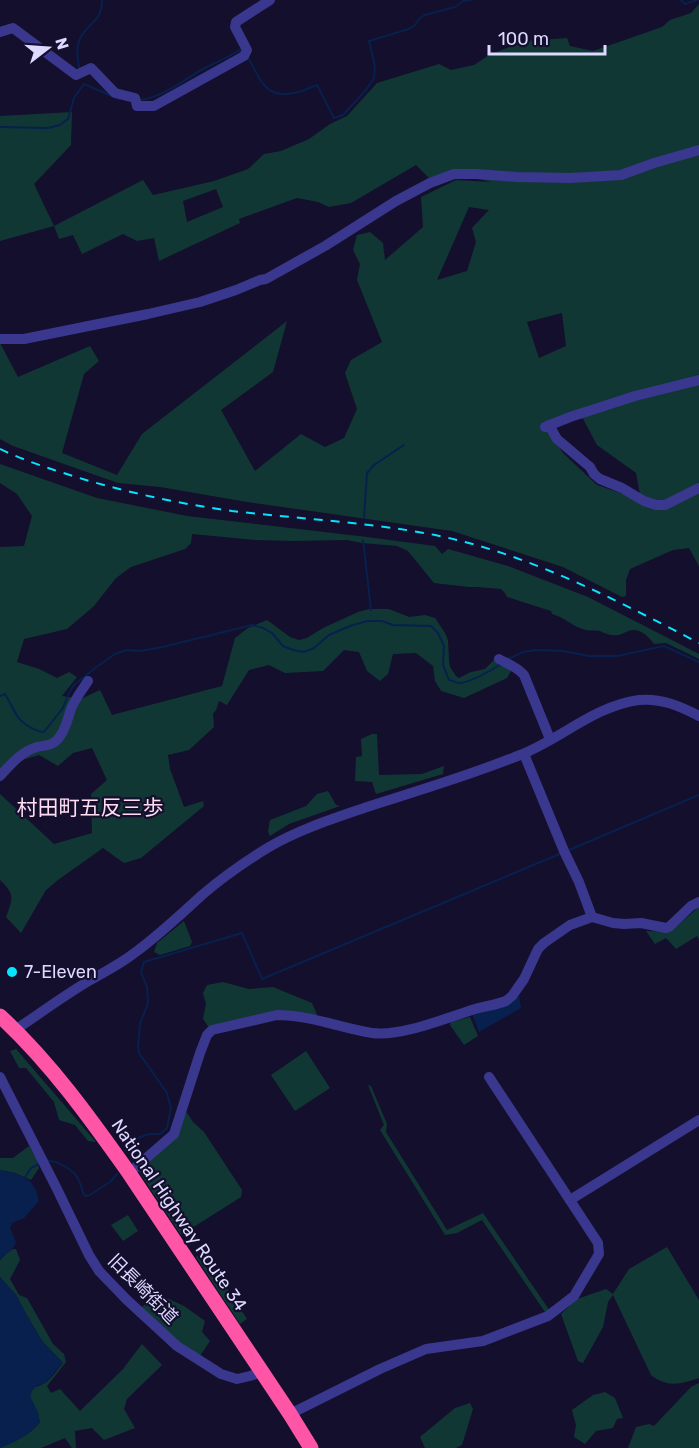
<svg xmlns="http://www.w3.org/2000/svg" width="699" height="1448" viewBox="0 0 699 1448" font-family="Rubik,'Noto Sans JP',sans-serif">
<rect width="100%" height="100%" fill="#140f2c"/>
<g fill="#113735" fill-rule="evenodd">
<path d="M699 4V566L689 548 673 550 630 569 626 580V596L622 597 563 567 452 531 247 502 160 487 118 483 13 446 0 439V343L18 377 90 346 99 361 84 374 62 453 117 475 142 434 287 321 273 372 221 410 255 471 301 434 325 447 344 438 357 409 345 373 351 360 382 342 357 280 360 264 353 250 357 235 370 232 383 243 385 260 423 227 421 197 456 180 491 182 451 172 431 180 416 165 351 203 329 207 318 202 297 198 239 219 240 223 159 261 154 238 137 241 123 234 82 254 73 235 59 239 54 226 0 241V116L72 112 71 145 34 184 54 226 143 180 153 195 214 181 248 169 264 154 281 151 309 139 330 124 347 116 377 83 439 64 451 70 474 65 489 55 525 41 567 38 570 46 593 51 662 27 670 20 691 13ZM216 189 223 207 187 222 183 201ZM469 207 489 210 472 228 476 242 467 271 437 280ZM562 313 566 346 539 358 527 322ZM581 415 597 445 636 473 640 494 629 496 597 485 564 454 547 430Z"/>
<path d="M0 464 97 498 187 516 367 537 435 546 442 554 448 549 508 566 588 597 699 654V659L666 643 654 644C649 637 641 629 632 630 627 631 623 634 618 635 611 636 606 634 600 631 595 630 590 631 586 630 573 627 564 617 552 614L551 611 507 597 505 593 501 589 477 587H469L434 583 408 551 397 546 362 543 347 540 294 541 255 540 192 534 191 543 185 549 131 567 116 578 94 606 67 629 24 639 17 662 39 669 57 678 69 672 77 677 62 696 81 699 100 690 112 715 222 686 235 638 248 628 267 620 290 637 299 640 307 638 323 628 358 612 369 609H389L409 617 425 615 435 618 445 633 448 640 449 660 450 667 456 676 459 678 471 672 485 669 496 658 511 671 507 678 464 698 441 691 435 681 433 666 416 653 393 654 388 674 380 681 367 671 359 652 344 650 323 671 285 673 269 665 249 670 227 705 219 701 216 710 213 714 214 727 189 750 168 755 170 769 184 807 203 801 204 806 141 858 124 863 103 848 58 880 46 890 21 933 6 917C13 899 15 894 0 880V794L54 844 92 833 91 794 107 780 92 748 73 753 58 766 39 755 19 761 0 782V547L24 546 32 516 17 494 0 483Z"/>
<polygon points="372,734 377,734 379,775 422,774 444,766 443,774 376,794 372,782 355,781 356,757 362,756 361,739"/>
<polygon points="328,791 336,805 340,806 289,824 270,836 268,832 270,820 306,806 317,794"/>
<polygon points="699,907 699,939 697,936 676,949 666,938 655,944 646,931 670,932"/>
<polygon points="184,921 192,942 190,946 160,955 154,952 157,943"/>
<polygon points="223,982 249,989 273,987 312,1003 318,1017 275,1011 210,1029 203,1019 206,1004 203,993 207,985"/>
<polygon points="470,1017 478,1036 464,1045 450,1025 451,1022"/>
<polygon points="16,1049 96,1142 88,1141 75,1125 59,1120 54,1102 26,1068 19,1068 10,1051"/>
<polygon points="306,1051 330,1088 295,1111 271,1075"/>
<polygon points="368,1085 371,1086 387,1124 386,1132 447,1230 483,1213 550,1311 545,1312 482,1220 457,1233 445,1235 380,1130 384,1125"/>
<polygon points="185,1110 193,1122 204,1132 242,1190 241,1197 181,1235 138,1170 177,1135"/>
<polygon points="29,1146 37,1160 39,1168 31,1180 15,1173 0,1170 0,1158 13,1158"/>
<polygon points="128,1215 138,1231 123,1241 111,1225"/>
<path d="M667 1247 699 1300V1378C680 1384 668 1388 651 1375L613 1295 608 1302 603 1327 583 1363 578 1361 561 1314 577 1299 606 1289 613 1294 629 1269Z"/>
<path d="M13 1249H16L20 1260 10 1279 19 1295 27 1298 53 1344 64 1354 66 1362 47 1386 51 1393 60 1389 80 1411 123 1369 142 1344 162 1365 127 1399 124 1409 135 1428 104 1440 92 1428 75 1431 76 1448H72L65 1438 41 1448H0C14 1441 30 1436 40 1422L30 1396C34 1384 37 1388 45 1383 52 1378 58 1369 63 1363L42 1341 25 1312 16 1295 0 1277V1260L7 1253Z"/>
<polygon points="203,1252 247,1319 240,1324 196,1257"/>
<polygon points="156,1293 184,1306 205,1321 202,1332 210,1341 200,1356 177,1340 141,1308"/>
<polygon points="699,1383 699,1448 628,1448 636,1427 649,1424 654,1426 691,1387"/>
<polygon points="605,1392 615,1398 623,1418 617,1419 613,1428 596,1431 585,1444 574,1437 576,1425 572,1410 593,1395"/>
<polygon points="470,1403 473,1409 462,1445 456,1448 425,1448 420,1437 455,1408"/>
</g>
<g fill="#07204e">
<polygon points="519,995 521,1008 479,1032 472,1014"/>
<path d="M0 1170C21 1175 35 1177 39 1201L24 1218 12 1223 10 1227 16 1243C12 1251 6 1254 0 1260Z"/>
<path d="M0 1277 16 1295 25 1312 42 1341 63 1363 45 1383 36 1386 31 1392 30 1396 38 1412 40 1422C30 1435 15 1442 0 1448Z"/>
</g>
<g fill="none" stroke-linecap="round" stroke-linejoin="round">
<g stroke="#07204e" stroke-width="2">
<polyline points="681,0 685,4 697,0"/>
<path d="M248 58C254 67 258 79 266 87 279 101 303 91 317 85L334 118 343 115 366 90 374 78 375 66 369 41 409 29 415 25 420 18 425 15 455 7 463 1 471 0"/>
<path d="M80 70C78 62 76 49 79 41 85 24 103 22 102 0"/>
<polyline points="84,84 119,99"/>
<path d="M140 100C164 97 183 80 203 69 216 62 230 57 241 49"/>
<polyline points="0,127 48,128 60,125 68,119 74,98 84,84"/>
<polyline points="364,518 367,473 374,465 404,445"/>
<polyline points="363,540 371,610"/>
<polyline points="508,659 523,652 536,650 563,651 589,656 617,656 664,646 699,662"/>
<path d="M0 696 5 694C10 702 13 710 18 717 22 723 36 732 44 732L63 708 69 693 74 685 95 668 115 654 126 650 140 651 163 647 252 625 263 628 272 633 283 646 293 650 304 652 314 648 329 635 350 626 367 621H382L393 625 431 626 438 633 444 646 443 665 449 680C451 680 457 683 458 683 468 684 492 670 501 664"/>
<polyline points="569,850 699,795"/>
<polyline points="125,1151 135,1139 149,1134 160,1134 167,1128 171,1108 167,1093 139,1053 138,1047 140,1024 148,1003 147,987 141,972 144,962 242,933 262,979 562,853"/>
<path d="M47 1161C57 1160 75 1170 79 1181 81 1185 82 1190 84 1195L88 1196 110 1182 117 1174"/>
<polyline points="24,1179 31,1168 41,1163"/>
</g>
<g stroke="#3a378e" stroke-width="10">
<polyline points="0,32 13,28 76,75 91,68 115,93 135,98 137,106 154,106 244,56 247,50 235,27 236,22 270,0"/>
<polyline points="0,339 24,339 148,314 200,302 236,290 260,280 266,279 325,246 396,201 430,183 454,174 476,174 517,177 570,178 621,175 654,163 699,150"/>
<polyline points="549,425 557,439 590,467 594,474 600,479 622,488 644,501 656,505 665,505 699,488"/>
<polyline points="545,427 570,417 635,396 699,380"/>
<path d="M499 659C508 664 517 667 524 675L550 739"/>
<polyline points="524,754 564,851 579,882 592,917"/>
<path d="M0 776C10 765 22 751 37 747 45 745 52 746 58 739 66 730 67 720 71 709 75 699 82 690 88 681"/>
<path d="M15 1030C39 1014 62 997 87 982 102 973 119 965 133 954 158 936 180 915 202 895 223 877 246 861 269 847 300 829 335 818 370 806 420 790 471 775 520 755 561 739 594 706 639 700 661 698 680 706 699 716"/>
<polyline points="0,1077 57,1189 89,1255 99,1271 127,1300 177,1346 221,1374 237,1379 250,1376 262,1372"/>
<path d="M129 1173 174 1134 200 1053 207 1035 212 1030 277 1015C310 1015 340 1028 372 1033 401 1037 446 1018 475 1009 485 1006 496 1005 506 1001L512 996 524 979 538 949 544 943 570 925 592 917 613 923 624 924 641 923 666 928 669 927 691 906 699 902"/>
<polyline points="570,1200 699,1120"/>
<polyline points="290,1414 380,1369 426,1349 483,1341 548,1316 574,1296 599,1254 598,1243 489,1077"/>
</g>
<path stroke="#ff55a6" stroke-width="15" d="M0 1016C50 1062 90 1118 129 1173L290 1414 311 1448"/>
<path stroke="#06e5ff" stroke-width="2" stroke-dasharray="9 8" stroke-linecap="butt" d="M0 449C27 462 57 471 86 480 134 494 182 504 232 511 300 519 368 522 435 535 529 554 614 599 699 643"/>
</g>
<circle fill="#06e5ff" stroke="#140f2c" stroke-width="2" cx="12" cy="972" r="6"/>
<g text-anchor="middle" stroke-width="4.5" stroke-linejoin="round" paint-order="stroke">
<g font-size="18" fill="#dedaff" stroke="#140f2c" text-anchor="start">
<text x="24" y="978">7-Eleven</text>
</g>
<g font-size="18" fill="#dedaff" stroke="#140f2c">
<text transform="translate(179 1215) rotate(56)" y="6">National Highway Route 34</text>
<text transform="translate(143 1289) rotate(45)" y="6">旧長崎街道</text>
</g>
<g font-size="21" fill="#ffdcf2" stroke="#140f2c">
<text x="90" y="815">村田町五反三歩</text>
</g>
</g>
<g transform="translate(48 48) rotate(73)" stroke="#140f2c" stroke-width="4.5" paint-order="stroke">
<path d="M0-4.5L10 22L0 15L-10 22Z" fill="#dedaff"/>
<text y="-9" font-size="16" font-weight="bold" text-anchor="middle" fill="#dedaff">N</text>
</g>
<path d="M489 45v9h116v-9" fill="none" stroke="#dedaff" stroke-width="3"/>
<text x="498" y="45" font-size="18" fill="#dedaff" stroke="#140f2c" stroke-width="4.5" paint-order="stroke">100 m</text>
</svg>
